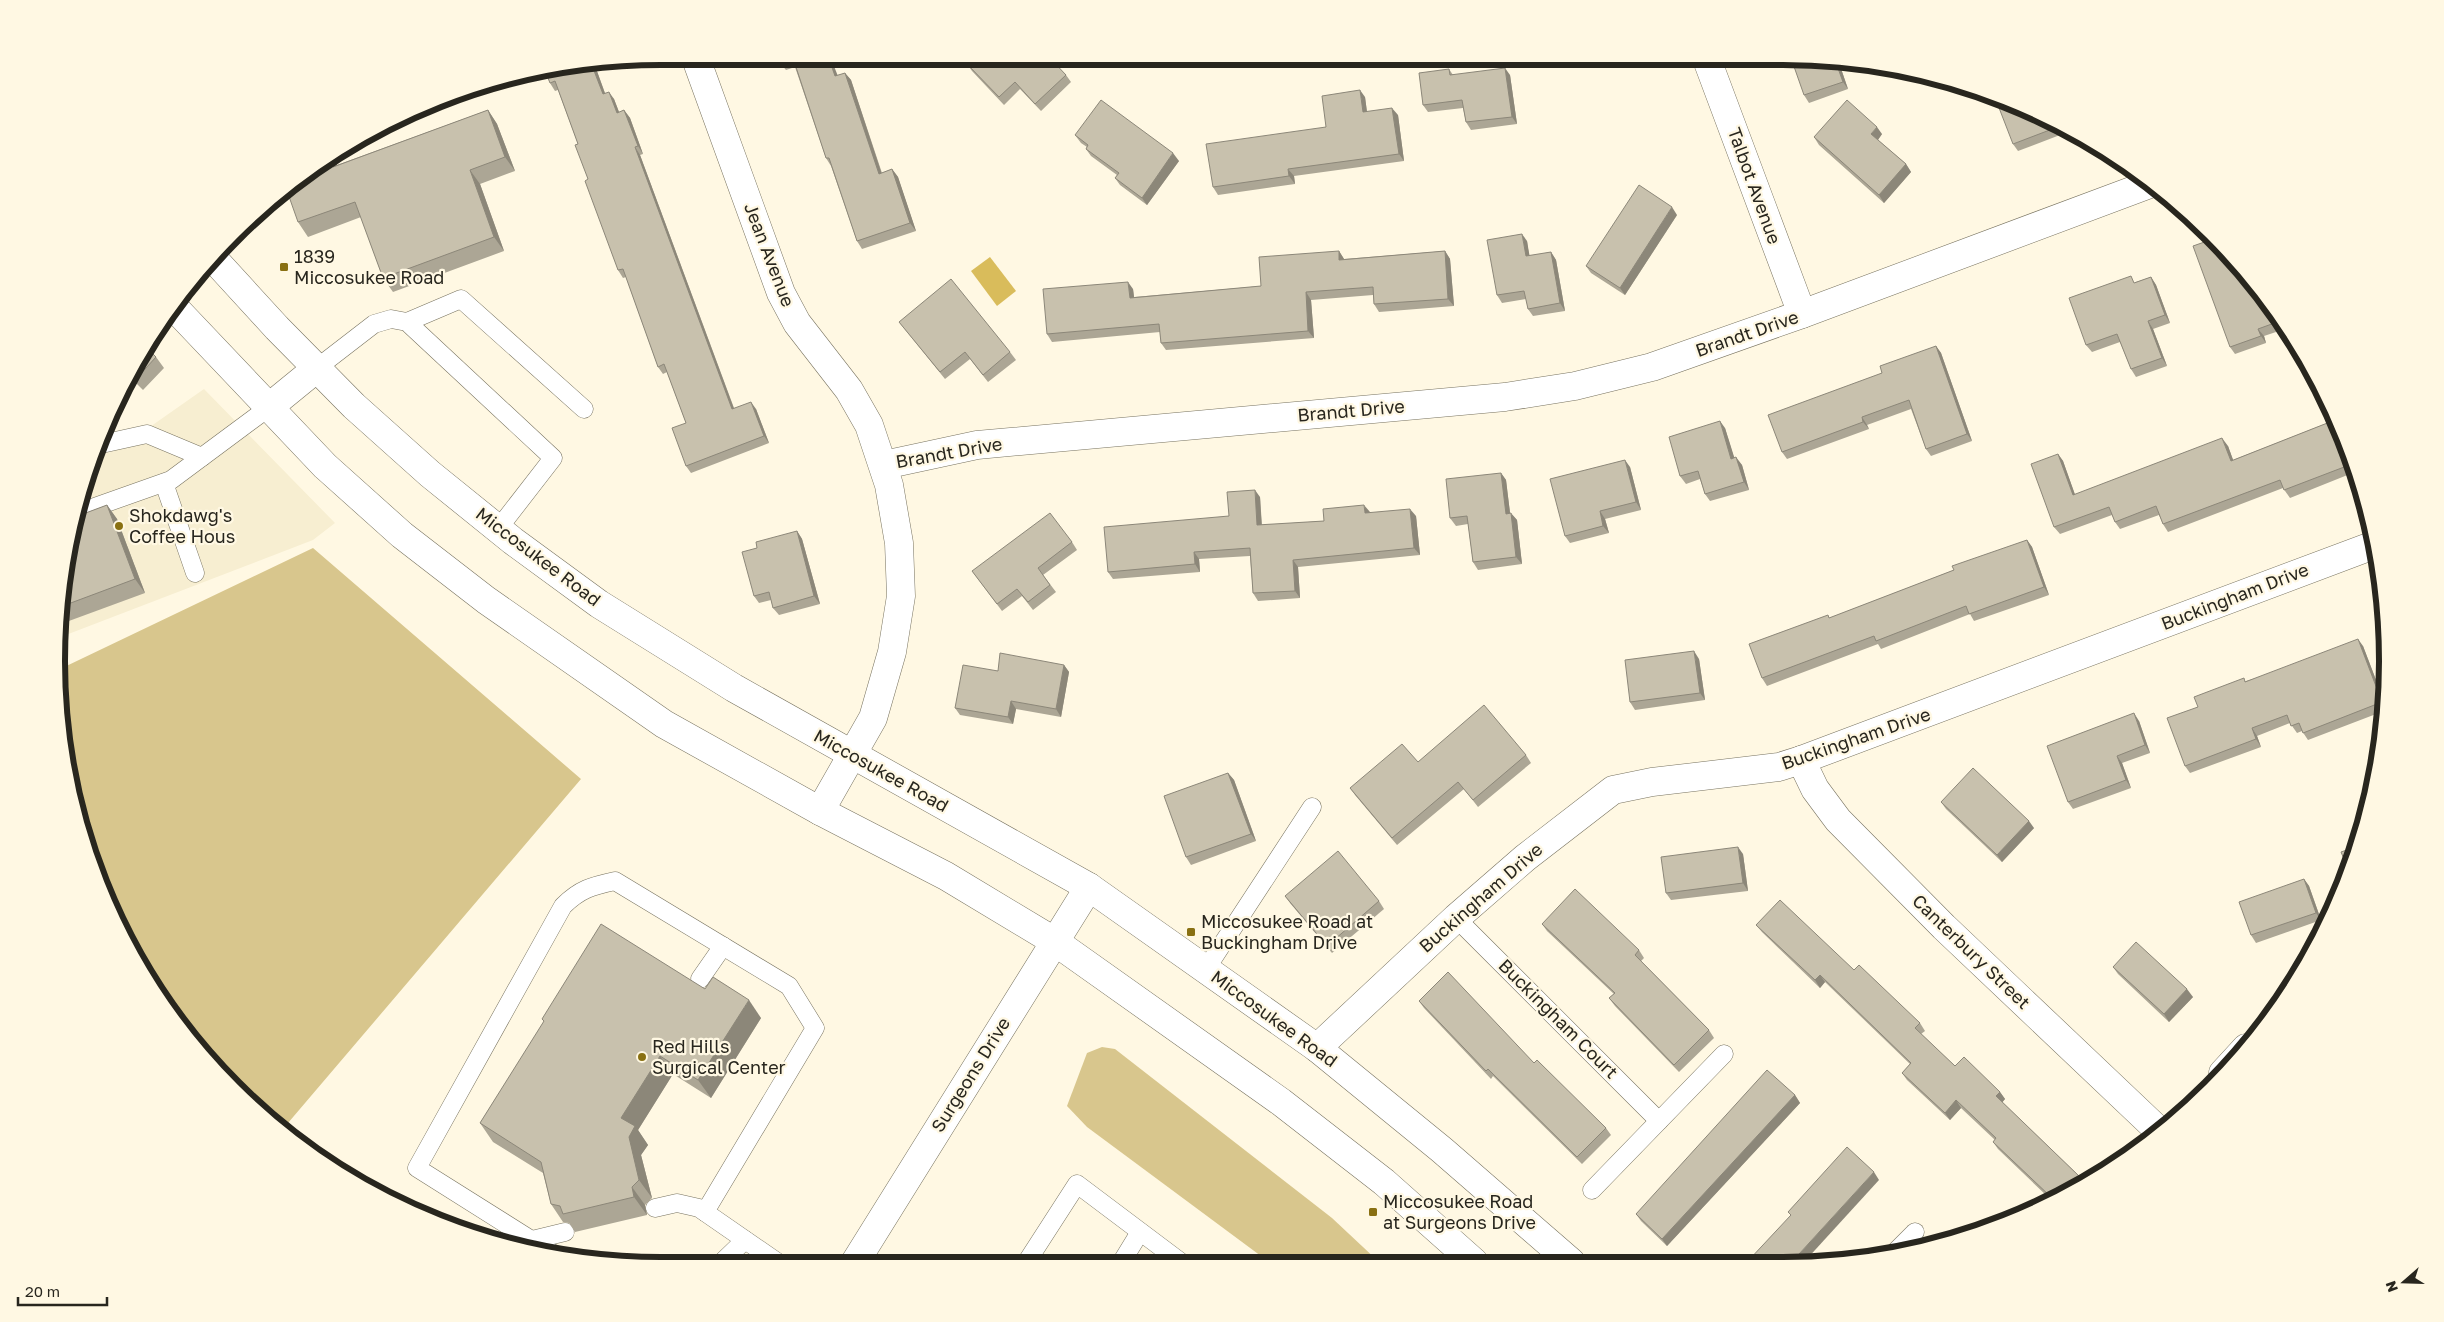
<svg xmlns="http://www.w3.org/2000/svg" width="2444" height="1322" viewBox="0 0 2444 1322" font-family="'Golos Text',sans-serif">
<rect width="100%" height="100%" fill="#fff8e3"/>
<polygon fill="#f7eed1" points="204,389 335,523 313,540 58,638 58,621 77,505 93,458 117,450"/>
<g fill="#d8c68d">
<polygon points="313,548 581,779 288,1123 288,1136 207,1060 158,997 102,893 77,817 58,701 58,670"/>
<polygon points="1102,1047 1115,1049 1332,1218 1379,1262 1269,1262 1087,1127 1067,1106 1087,1053"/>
</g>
<polygon fill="#d9bc5b" points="990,257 1016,291 997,306 971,271"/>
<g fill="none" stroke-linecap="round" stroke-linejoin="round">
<g stroke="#787360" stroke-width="19">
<g id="service">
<polyline points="407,322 461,299 584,409"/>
<polyline points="317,368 374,324 391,319 407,322 553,458 498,529"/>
<polyline points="97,445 147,434 202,457"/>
<polyline points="164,483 195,573"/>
<polyline points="75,514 171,480 268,408"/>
<polyline points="1456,918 1659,1121"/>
<polyline points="1206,969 1312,807"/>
<polyline points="700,979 723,946"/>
<polyline points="1592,1190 1724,1054"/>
<polyline points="655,1208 677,1203 699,1208 780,1264"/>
<polyline points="532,1240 565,1232"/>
<path d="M552 1253 417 1168 563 906C580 889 592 886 615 881L789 986 815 1028 705 1212"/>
<polyline points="1894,1253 1915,1232"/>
<polyline points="1026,1263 1077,1184 1182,1263"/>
<polyline points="1121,1263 1140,1232"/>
<polyline points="720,1264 745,1240"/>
</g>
</g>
<g stroke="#787360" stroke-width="29">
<g id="minor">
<polyline points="695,56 781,293 797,323 849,390 869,425 889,485 899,543 901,596 892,652 873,718 820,811"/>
<polyline points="1706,57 1802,314"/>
<polyline points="884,465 977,445 1505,397 1575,386 1652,367 1802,314 2150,184"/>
<polyline points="1801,760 1815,789 1838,820 1944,927 2158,1130"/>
<polyline points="1317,1048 1456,918 1525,858 1613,790 1652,782 1779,767 1801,760 2374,545"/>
<polyline points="2223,1073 2246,1048"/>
<polyline points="854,1264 1089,887"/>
</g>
</g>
<g stroke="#787360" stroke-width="29">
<g id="tertiary">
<polyline points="212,257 277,328 354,406 430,474 513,541 599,604 734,688 1089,887 1317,1048 1442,1150 1571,1262"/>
<polyline points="173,306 325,466 402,535 486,600 664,724 820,811 946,876 1054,941 1281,1102 1384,1182 1474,1262"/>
<polyline points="268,408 317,368"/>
</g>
</g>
<use href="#service" stroke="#fff" stroke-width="18"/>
<use href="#minor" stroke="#fff" stroke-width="28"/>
<use href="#tertiary" stroke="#fff" stroke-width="28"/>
</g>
<g fill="#aca695">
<polygon points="778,56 830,56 837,76 845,73 851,80 882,173 892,169 898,177 916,231 862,249 857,241 831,166 826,158 795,67 786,70 780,63"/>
<polygon points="1044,59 1066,75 1071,82 1041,111 1020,89 1004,105 972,71 967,64"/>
<polygon points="1838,60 1848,89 1809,103 1804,95"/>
<polygon points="594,63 605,93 614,99 619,112 624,110 630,118 643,154 640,155 734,408 756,409 769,443 691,473 686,466 686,423 667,372 663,374 658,367 626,277 623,278 618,270 588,179 578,144 558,90 555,91 550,83"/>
<polygon points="1449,69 1453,75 1510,75 1517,124 1471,130 1466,122 1463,108 1428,112 1423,105"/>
<polygon points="1365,97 1367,112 1398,115 1404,161 1294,176 1295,184 1218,195 1213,187 1326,127"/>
<polygon points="488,110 497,124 515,171 480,184 504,251 393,292 383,278 361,217 308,237 298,222 333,154 337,165"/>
<polygon points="2057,125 2060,135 2018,151 2013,144"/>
<polygon points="1882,134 1878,140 1906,164 1911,172 1884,203 1819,145 1814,137"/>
<polygon points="1075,135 1179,161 1147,205 1120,185 1115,178 1117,175 1091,156 1086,149 1087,147 1081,143"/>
<polygon points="1677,215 1625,295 1591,273 1586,266"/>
<polygon points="1527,241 1529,256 1551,252 1556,260 1565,311 1533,316 1528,309 1526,299 1502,303 1497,295"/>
<polygon points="1339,251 1344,259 1445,251 1450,259 1454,306 1379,312 1374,304 1373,295 1311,300 1314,338 1166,350 1161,343 1160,332 1052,342 1047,334 1133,289 1134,297 1261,286"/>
<polygon points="2151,277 2156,285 2170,323 2153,329 2167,366 2136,377 2131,369 2120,342 2092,352 2086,345 2136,282"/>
<polygon points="2263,293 2285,329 2264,336 2266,343 2235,354 2230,347"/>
<polygon points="899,322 1010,352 1016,360 988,382 970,359 945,379"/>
<polygon points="1936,346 1941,353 1972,441 1931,456 1926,449 1911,409 1867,425 1869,429 1787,459 1782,452 1882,373"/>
<polygon points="146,347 156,357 164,368 143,390 135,382 119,399"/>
<polygon points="2335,420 2355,472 2290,498 2283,488 2168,532 2163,524 2159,515 2120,529 2115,522 2112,515 2060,534 2054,527 2058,454 2063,461 2075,495 2228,446 2233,460"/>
<polygon points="1725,428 1734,458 1742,465 1749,490 1710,501 1705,494 1700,479 1686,484 1680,476"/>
<polygon points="1630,467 1641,510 1605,519 1609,533 1570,543 1565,536"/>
<polygon points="1501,473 1506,480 1510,513 1517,520 1522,564 1478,570 1473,562 1468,524 1456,526 1450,518"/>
<polygon points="1260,497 1262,525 1324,521 1370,513 1416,516 1420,555 1298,567 1300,598 1258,601 1253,593 1250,556 1199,559 1200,572 1113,579 1108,572 1229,516"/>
<polygon points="107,505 117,519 145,593 58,625 58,621 75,517"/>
<polygon points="797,531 802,539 820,604 779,615 773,608 771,600 759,603 754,596 757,548"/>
<polygon points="2027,540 2032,547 2049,595 1974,621 1970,614 1881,649 1878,644 1767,686 1762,678 1830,618 1954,570"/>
<polygon points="1072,542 1077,550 1043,575 1056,592 1033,610 1022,596 1002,611 972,571"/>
<polygon points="2363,646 2384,701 2384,711 2308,740 2302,731 2297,733 2290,723 2257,736 2261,747 2190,773 2185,766 2198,707 2246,681"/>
<polygon points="1699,659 1705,700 1635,710 1630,702"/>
<polygon points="1064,665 1069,672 1061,717 1016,709 1013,724 960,715 955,708 998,671"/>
<polygon points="2139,721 2150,753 2122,763 2131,788 2073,809 2068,802"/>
<polygon points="1526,755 1531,763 1478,807 1464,789 1397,845 1355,795 1350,788 1418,762"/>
<polygon points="1228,773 1234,780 1256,841 1191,865 1186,857"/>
<polygon points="1941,802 2034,828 2002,862 1946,809"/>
<polygon points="1743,854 1748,891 1671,900 1666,893"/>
<polygon points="2304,879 2309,886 2321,920 2256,943 2251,935"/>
<polygon points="1285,896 1379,901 1384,909 1332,953 1290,903"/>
<polygon points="1542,924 1639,950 1644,958 1641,961 1709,1030 1714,1038 1679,1072 1615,1006 1609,998 1614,994 1547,931"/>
<polygon points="1756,925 1854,970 1920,1023 1925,1031 1921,1034 1955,1066 2000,1092 2005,1099 2002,1102 2079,1176 2083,1182 2049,1198 1998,1149 1993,1142 1995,1140 1961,1108 1950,1120 1907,1080 1902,1073 1910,1064 1825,982 1820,988 1762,932"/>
<polygon points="2113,967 2193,997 2169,1022 2118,974"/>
<polygon points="705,989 761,1018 711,1098 673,1074 638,1130 648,1145 641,1155 652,1198 645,1205 647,1215 575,1232 569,1223 563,1222 551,1204 543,1173 493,1142 480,1123 544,1022 542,1019"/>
<polygon points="1419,1001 1534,1063 1606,1128 1611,1135 1582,1164 1493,1076 1491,1079 1424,1008"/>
<polygon points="1795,1095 1800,1103 1667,1246 1641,1221 1636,1214"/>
</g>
<g fill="#8c8779">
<polygon points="828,56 830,56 841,84 835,76"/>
<polygon points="1835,60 1838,60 1848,89 1843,82"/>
<polygon points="591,63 594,63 608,102 603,94"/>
<polygon points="1505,68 1510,75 1517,124 1512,117"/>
<polygon points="845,73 851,80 884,181 879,174"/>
<polygon points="1360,90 1365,97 1368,120 1363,112"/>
<polygon points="609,92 614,99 622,120 617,113"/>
<polygon points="1392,108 1398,115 1404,161 1399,154"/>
<polygon points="488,110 497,124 515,171 505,157"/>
<polygon points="624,110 630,118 643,154 638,146"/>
<polygon points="2054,124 2057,125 2060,135 2055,128"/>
<polygon points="1877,127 1882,134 1877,141 1871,134"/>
<polygon points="635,147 640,155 737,417 732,409"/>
<polygon points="1173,153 1179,161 1147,205 1142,198"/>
<polygon points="333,154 343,181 333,167 329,157"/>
<polygon points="1906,164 1911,172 1884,203 1879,195"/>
<polygon points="892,169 898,177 916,231 910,223"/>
<polygon points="1288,169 1294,176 1295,184 1289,176"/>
<polygon points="470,170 480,184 504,251 494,237"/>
<polygon points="1672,207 1677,215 1625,295 1620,288"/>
<polygon points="1522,234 1527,241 1531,264 1526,256"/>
<polygon points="1339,251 1344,259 1344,267 1339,260"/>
<polygon points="1445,251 1450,259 1454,306 1448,299"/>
<polygon points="1551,252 1556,260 1565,311 1560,303"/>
<polygon points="2151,277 2156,285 2170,323 2165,315"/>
<polygon points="1128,282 1133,289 1135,305 1130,298"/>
<polygon points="1306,292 1311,300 1314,338 1308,331"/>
<polygon points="2148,321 2153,329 2167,366 2162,358"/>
<polygon points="2258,329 2264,336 2266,343 2261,336"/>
<polygon points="1936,346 1941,353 1972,441 1967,434"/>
<polygon points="751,402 756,409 769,443 764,436"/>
<polygon points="1862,417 1867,425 1869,429 1863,422"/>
<polygon points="1720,421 1725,428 1737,466 1731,459"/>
<polygon points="2222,438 2228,446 2236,468 2231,461"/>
<polygon points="2058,454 2063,461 2078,503 2073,495"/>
<polygon points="1736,457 1742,465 1749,490 1744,482"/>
<polygon points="1625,460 1630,467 1641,510 1636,502"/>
<polygon points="1501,473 1506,480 1511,521 1506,514"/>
<polygon points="1255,490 1260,497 1262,532 1257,525"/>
<polygon points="107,505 117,519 145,593 135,579"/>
<polygon points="1364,505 1370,512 1370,520 1365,513"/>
<polygon points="1410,509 1416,516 1420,555 1414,548"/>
<polygon points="1600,511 1605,519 1609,533 1603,526"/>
<polygon points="1511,513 1517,520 1522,564 1516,557"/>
<polygon points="797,531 802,539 820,604 814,596"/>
<polygon points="2027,540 2032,547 2049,595 2044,587"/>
<polygon points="1194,552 1199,559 1200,572 1195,564"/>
<polygon points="1293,560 1298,567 1300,598 1295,591"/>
<polygon points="2358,639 2363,646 2384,701 2384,705 2382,702"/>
<polygon points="1694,651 1699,659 1705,700 1700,693"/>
<polygon points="1064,665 1069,672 1061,717 1056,709"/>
<polygon points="1011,701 1016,709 1013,724 1008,717"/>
<polygon points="2134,713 2139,721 2150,753 2145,745"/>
<polygon points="2252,728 2257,736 2261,747 2256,739"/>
<polygon points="2117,756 2122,763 2131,788 2126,780"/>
<polygon points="1228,773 1234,780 1256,841 1251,834"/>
<polygon points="2029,821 2034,828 2002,862 1997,855"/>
<polygon points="1738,847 1743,854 1748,891 1743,883"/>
<polygon points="2304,879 2309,886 2321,920 2316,913"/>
<polygon points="1820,975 1825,982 1820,988 1815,980"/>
<polygon points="2187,989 2193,997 2169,1022 2164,1014"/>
<polygon points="749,1000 761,1018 711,1098 698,1080"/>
<polygon points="660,1056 673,1074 638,1130 648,1145 641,1155 652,1198 639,1180 621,1118"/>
<polygon points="2000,1092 2005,1099 2001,1104 1996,1096"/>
<polygon points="1795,1095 1800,1103 1667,1246 1662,1239"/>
<polygon points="1956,1100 1961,1108 1950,1120 1945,1113"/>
<polygon points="1874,1172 1879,1180 1805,1261 1798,1261 1799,1254"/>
<polygon points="632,1187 645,1205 647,1215 634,1197"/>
</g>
<g fill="#c8c1ad" stroke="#8c8779">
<polygon points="778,56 828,56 835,76 845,73 879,174 892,169 910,223 857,241 829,158 826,158 793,58 780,63"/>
<polygon points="975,57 1043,57 1044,59 1047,57 1049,57 1066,75 1035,104 1015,82 999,97 967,64"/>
<polygon points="1791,58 1822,58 1835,60 1843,82 1804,95"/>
<polygon points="591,63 603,94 609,92 617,113 624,110 638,146 635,147 732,409 751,402 764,436 686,466 672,428 686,423 664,364 658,367 623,269 618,270 585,181 588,179 575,145 578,144 555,81 550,83 544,68"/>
<polygon points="1505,68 1512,117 1466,122 1462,100 1423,105 1419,73 1449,69 1450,75"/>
<polygon points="1360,90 1363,112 1392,108 1399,154 1288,169 1289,176 1213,187 1206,144 1326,127 1322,96"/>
<polygon points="1101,100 1173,153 1142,198 1115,178 1119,173 1086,149 1088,145 1075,135"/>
<polygon points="1847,100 1877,127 1871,134 1906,164 1879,195 1814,137"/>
<polygon points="1996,100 2054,124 2055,128 2013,144"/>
<polygon points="488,110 505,157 470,170 494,237 383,278 355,202 298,222 286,188 293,181 329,157 333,167"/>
<polygon points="1639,185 1672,207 1620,288 1586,266"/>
<polygon points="1522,234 1526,256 1551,252 1560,303 1528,309 1524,291 1497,295 1487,240"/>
<polygon points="2213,239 2263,293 2280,321 2258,329 2261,336 2230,347 2193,246"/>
<polygon points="1339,251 1339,260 1445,251 1448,299 1374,304 1373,287 1306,292 1308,331 1161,343 1159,324 1047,334 1043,289 1128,282 1130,298 1261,286 1259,257"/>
<polygon points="2131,276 2134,283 2151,277 2165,315 2148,321 2162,358 2131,369 2117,334 2086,345 2069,298"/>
<polygon points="951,279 1010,352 983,375 965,352 940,372 899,322"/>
<polygon points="1936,346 1967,434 1926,449 1909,400 1862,417 1863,422 1782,452 1768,415 1882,373 1880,366"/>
<polygon points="146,347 156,357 136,379 132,375"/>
<polygon points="2335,420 2352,464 2284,490 2280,480 2163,524 2156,506 2115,522 2109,507 2054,527 2031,464 2058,454 2073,495 2222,438 2231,461"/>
<polygon points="1720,421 1731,459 1736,457 1744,482 1705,494 1698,471 1680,476 1669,437"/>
<polygon points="1625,460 1636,502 1600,511 1603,526 1565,536 1550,479"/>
<polygon points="1501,473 1506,514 1511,513 1516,557 1473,562 1467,516 1450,518 1446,479"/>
<polygon points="1255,490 1257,525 1324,521 1323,509 1364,505 1365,513 1410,509 1414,548 1293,560 1295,591 1253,593 1250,548 1194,552 1195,564 1108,572 1104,527 1229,516 1227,492"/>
<polygon points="107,505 135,579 60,607 75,517"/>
<polygon points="1050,513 1072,542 1038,568 1050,585 1028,602 1017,589 997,604 972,571"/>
<polygon points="797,531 814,596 773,608 769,592 754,596 742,552 757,548 756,542"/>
<polygon points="2027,540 2044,587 1969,614 1966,606 1876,641 1874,636 1762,678 1749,644 1828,615 1829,618 1954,570 1952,566"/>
<polygon points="2358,639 2382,702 2303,733 2299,723 2291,726 2287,715 2252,728 2256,739 2185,766 2167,718 2198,707 2194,697 2244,678 2245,682"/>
<polygon points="1694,651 1700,693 1630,702 1625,660"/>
<polygon points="1000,653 1064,665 1056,709 1011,701 1008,717 955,708 963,665 998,671"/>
<polygon points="1484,705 1526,755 1473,800 1458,782 1392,838 1350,788 1402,744 1418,762"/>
<polygon points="2134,713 2145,745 2117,756 2126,780 2068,802 2047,746"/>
<polygon points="1973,768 2029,821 1997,855 1941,802"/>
<polygon points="1228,773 1251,834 1186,857 1164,796"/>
<polygon points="2358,846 2356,855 2349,871 2341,852"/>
<polygon points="1738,847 1743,883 1666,893 1661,857"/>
<polygon points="1338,851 1379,901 1327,946 1285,896"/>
<polygon points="2304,879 2316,913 2251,935 2239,902"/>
<polygon points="1575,889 1639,950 1635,955 1709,1030 1674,1065 1609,998 1615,993 1542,924"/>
<polygon points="1780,900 1854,970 1859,965 1920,1023 1915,1028 1955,1066 1964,1057 2000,1092 1996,1096 2079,1176 2066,1190 2051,1197 1993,1142 1996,1138 1956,1100 1945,1113 1902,1073 1911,1063 1820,975 1815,980 1756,925"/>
<polygon points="601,924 705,989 713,977 749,1000 698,1080 660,1056 621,1118 635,1126 629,1137 639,1180 632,1187 634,1197 563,1214 560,1206 551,1204 541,1162 480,1123 544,1021 542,1019"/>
<polygon points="2136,942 2187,989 2164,1014 2113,967"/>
<polygon points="1448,972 1534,1063 1537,1060 1606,1128 1577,1157 1488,1069 1486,1071 1419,1001"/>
<polygon points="1767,1070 1795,1095 1662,1239 1636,1214"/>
<polygon points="1847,1147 1874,1172 1799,1254 1802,1256 1798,1261 1748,1261 1791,1215 1788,1212"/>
<polygon points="1960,1230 1966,1236 1949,1240"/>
</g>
<g fill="#897012" stroke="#fff8e3" stroke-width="2">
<rect x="279" y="262" width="10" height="10" rx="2.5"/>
<circle cx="119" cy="526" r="5"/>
<rect x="1186" y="927" width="10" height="10" rx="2.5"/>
<circle cx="642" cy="1057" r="5"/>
<rect x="1368" y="1207" width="10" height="10" rx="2.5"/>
</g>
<g text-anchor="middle" stroke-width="4.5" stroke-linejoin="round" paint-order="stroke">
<g font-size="18" fill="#28261e" stroke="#fff8e3">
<text transform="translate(1754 186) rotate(70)" y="6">Talbot Avenue</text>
<text transform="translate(769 255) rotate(69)" y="6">Jean Avenue</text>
<text transform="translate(1747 334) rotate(-19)" y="6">Brandt Drive</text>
<text transform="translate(1351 411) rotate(-5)" y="6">Brandt Drive</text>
<text transform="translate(949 453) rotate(-10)" y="6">Brandt Drive</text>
<text transform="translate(538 557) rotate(37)" y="6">Miccosukee Road</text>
<text transform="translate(2235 597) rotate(-21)" y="6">Buckingham Drive</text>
<text transform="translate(1856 739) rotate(-19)" y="6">Buckingham Drive</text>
<text transform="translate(881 771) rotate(29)" y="6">Miccosukee Road</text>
<text transform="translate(1481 898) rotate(-41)" y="6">Buckingham Drive</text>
<text transform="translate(1971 952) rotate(44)" y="6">Canterbury Street</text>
<text transform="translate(1274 1019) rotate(36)" y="6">Miccosukee Road</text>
<text transform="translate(1558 1019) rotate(45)" y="6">Buckingham Court</text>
<text transform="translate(971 1075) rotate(-58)" y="6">Surgeons Drive</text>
</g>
<g font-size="18" fill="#28261e" stroke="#fff8e3" text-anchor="start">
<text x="294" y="263">1839<tspan x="294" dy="21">Miccosukee Road</tspan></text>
<text x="129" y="522">Shokdawg's<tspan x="129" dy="21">Coffee Hous</tspan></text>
<text x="1201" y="928">Miccosukee Road at<tspan x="1201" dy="21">Buckingham Drive</tspan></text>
<text x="652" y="1053">Red Hills<tspan x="652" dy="21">Surgical Center</tspan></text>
<text x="1383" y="1208">Miccosukee Road<tspan x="1383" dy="21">at Surgeons Drive</tspan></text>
</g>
</g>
<path d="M0 0H2444V1322H0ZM661 65H1783A596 596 0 0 1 2379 661V661A596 596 0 0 1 1783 1257H661A596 596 0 0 1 65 661V661A596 596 0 0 1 661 65Z" fill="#fff8e3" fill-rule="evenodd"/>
<path fill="none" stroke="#28261e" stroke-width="6" d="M661 65H1783A596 596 0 0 1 2379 661V661A596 596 0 0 1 1783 1257H661A596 596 0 0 1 65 661V661A596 596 0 0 1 661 65Z"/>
<g transform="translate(2404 1282) rotate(250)" stroke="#fff8e3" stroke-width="4" paint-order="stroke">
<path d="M0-4L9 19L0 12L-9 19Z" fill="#28261e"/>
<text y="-8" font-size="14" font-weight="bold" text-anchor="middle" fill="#28261e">N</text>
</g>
<path d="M18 1297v8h89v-8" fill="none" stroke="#28261e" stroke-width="2.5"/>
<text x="25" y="1297" font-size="15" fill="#28261e" stroke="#fff8e3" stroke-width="4" paint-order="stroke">20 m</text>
</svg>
